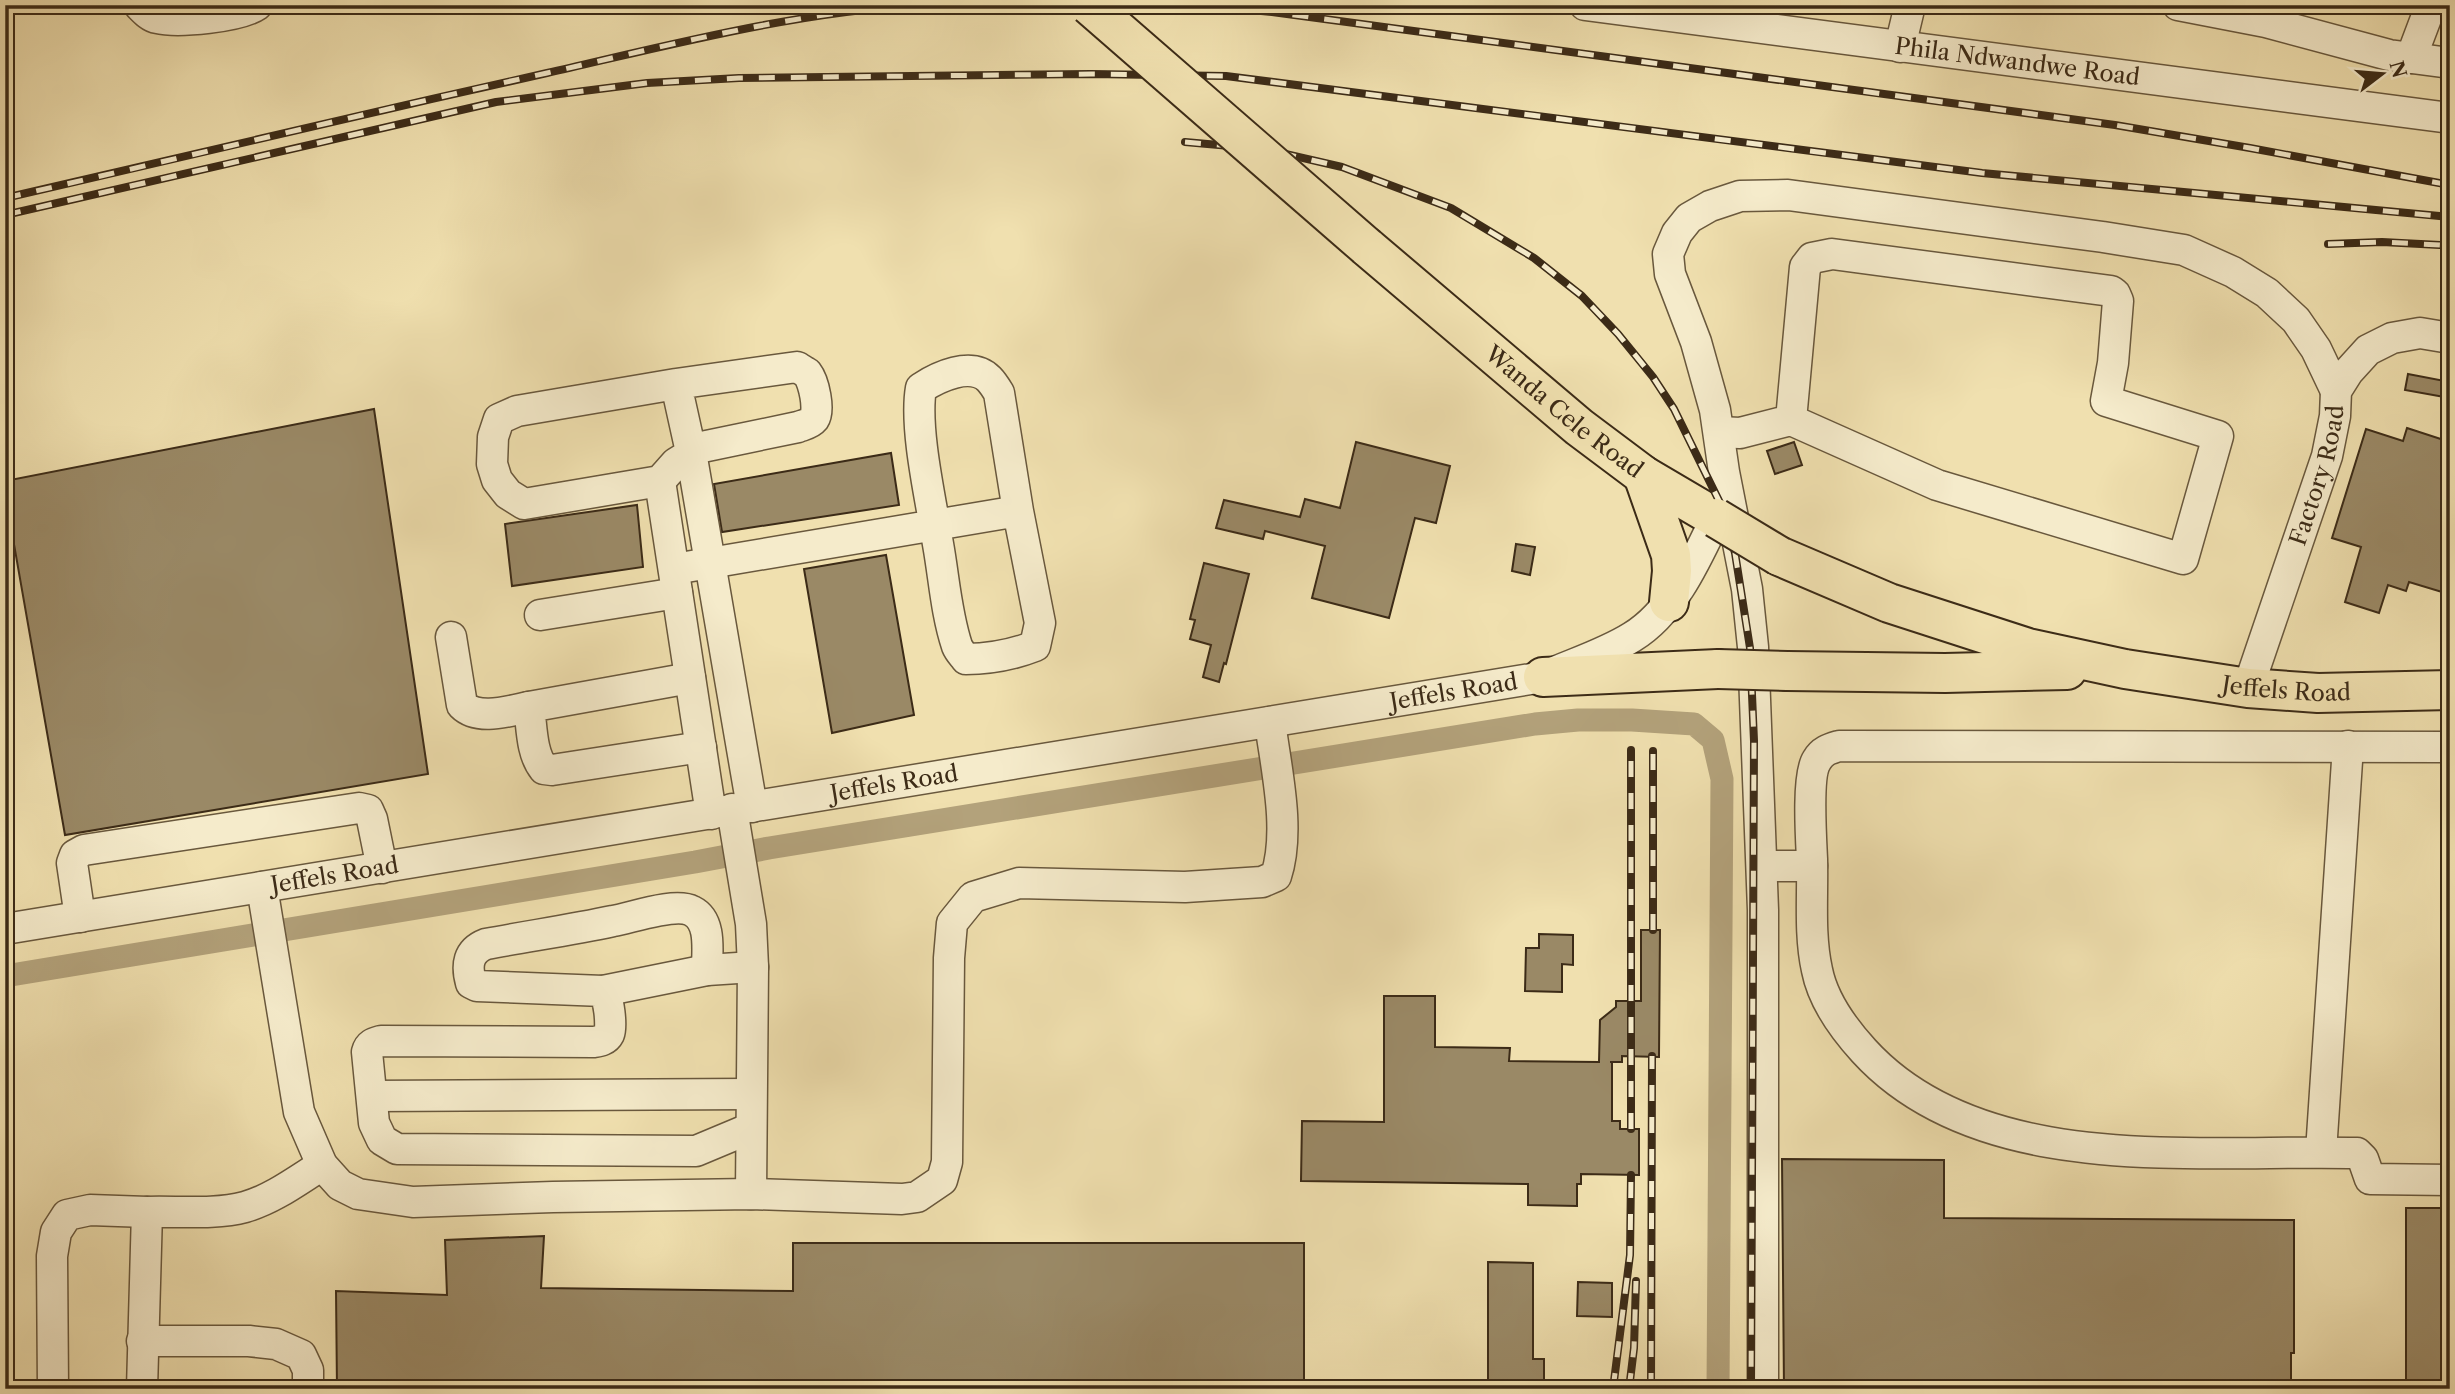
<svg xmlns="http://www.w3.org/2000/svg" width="2455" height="1394" viewBox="0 0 2455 1394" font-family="'Libre Caslon Text',serif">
<rect width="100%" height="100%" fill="#f0e0af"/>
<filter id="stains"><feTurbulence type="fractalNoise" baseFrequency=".00286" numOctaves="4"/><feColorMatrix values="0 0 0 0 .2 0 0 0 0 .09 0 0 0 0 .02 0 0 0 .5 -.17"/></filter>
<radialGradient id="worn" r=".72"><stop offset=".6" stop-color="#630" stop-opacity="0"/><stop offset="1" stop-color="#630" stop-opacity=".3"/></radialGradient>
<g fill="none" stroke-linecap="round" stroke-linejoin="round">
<polyline stroke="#b3a27b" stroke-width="23" points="5,976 695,862 769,848 1535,724 1578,720 1632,720 1694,724 1713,740 1722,779 1718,1389"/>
</g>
<g fill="#9a8966" stroke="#3c2b17" stroke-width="2">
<polygon points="2408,374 2450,382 2450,398 2405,390"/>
<polygon points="374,409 428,774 65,835 5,493 5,481"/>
<polygon points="2407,428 2450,442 2450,568 2442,592 2409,582 2406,591 2388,585 2379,613 2345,602 2361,547 2332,538 2366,429 2403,441"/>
<polygon points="1356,442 1450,466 1436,523 1415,518 1389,618 1312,598 1325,546 1265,531 1263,539 1216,528 1224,500 1300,517 1305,499 1340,508"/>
<polygon points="1794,442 1802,465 1775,474 1767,451"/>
<polygon points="891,453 899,505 722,532 714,484"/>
<polygon points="637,505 643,567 512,586 505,524"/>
<polygon points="1516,544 1535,547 1530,575 1512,571"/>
<polygon points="886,555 914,715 832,733 804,569"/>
<polygon points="1204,563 1249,574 1226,664 1224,663 1219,682 1203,677 1211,645 1190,639 1195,620 1190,619"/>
<polygon points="1641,930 1660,930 1659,1057 1622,1056 1622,1062 1610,1062 1612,1062 1612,1121 1620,1121 1620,1129 1639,1129 1639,1175 1581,1174 1581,1184 1577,1184 1577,1206 1528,1205 1528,1184 1301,1181 1302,1121 1384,1122 1384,996 1435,996 1435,1047 1510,1048 1509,1061 1599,1062 1600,1020 1616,1007 1616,1001 1641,1001"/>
<polygon points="1539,934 1573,935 1573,965 1562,964 1562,992 1525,991 1526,948 1539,948"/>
<polygon points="1782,1159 1944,1160 1944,1218 2294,1220 2294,1353 2291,1353 2291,1389 1784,1389"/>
<rect x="2406" y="1208" width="44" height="181"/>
<polygon points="544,1236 541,1288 793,1291 793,1243 1304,1243 1304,1389 337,1389 336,1291 447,1295 445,1240"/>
<polygon points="1488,1262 1533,1263 1533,1359 1544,1359 1544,1386 1488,1386"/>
<polygon points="1578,1282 1612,1283 1612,1317 1577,1316"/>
</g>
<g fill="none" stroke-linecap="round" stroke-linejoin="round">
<g stroke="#69583d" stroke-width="33">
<g id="minor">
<path d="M139 5C144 10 150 17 157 18 178 23 240 17 257 5"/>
<path id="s1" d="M1585 5 2450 118"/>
<polyline points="2178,5 2266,22 2389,55 2450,63"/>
<polyline points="1900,47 1910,5"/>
<polyline points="2411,58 2431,5"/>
<path d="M676 384 797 367C799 368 805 372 807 373 814 382 820 410 814 419 810 424 803 425 798 427L702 447 676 463 660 481 524 504 508 494 497 480 492 464 493 437 499 419 517 411 676 384 691 452 752 807"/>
<polyline points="1719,432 1740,433 1791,420 1937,485 2183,559 2218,436 2106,401 2113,363 2118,301 2115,294 2111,291 1832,254 1812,258 1805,267 1791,420"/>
<polyline points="660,481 711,814"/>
<path d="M674 569 710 563 1018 511 1040 623 1035 646C1012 655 991 659 966 659 963 655 959 651 957 646 946 613 944 577 938 544 931 501 914 428 921 388 938 377 971 361 989 379 993 383 996 388 999 393L1018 511"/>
<polyline points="540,615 677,593"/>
<path d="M451 637 462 705C478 721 509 711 529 707"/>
<path d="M690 678 529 707C532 727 531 753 544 769L552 770 701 747"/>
<path id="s2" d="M2248 688 2327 456 2335 416 2336 391 2348 372 2368 350 2392 338 2420 333 2450 338"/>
<path d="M2450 747 1839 746C1829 749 1822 751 1817 760 1807 774 1811 839 1812 859 1813 895 1809 934 1817 970 1823 1001 1843 1028 1864 1051 1981 1179 2200 1149 2357 1153L2363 1159 2370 1179 2450 1180"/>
<polyline points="732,809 751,924 753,967 751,1194"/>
<polyline points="1762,866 1812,866"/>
<path d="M262 887 299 1112 322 1165 340 1185 358 1194 413 1202 553 1197 751 1194 902 1199 917 1197 942 1180 947 1162 949 958 952 923 973 897 1019 883 1185 887 1262 882 1276 876C1291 830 1276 769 1270 722"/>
<polyline points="80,917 72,863 75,855 84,850 359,808 368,810 372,819 382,868"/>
<path id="s3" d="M5 929 1543 677C1572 664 1605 654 1632 637 1673 612 1696 560 1716 518"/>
<path d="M707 970C707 951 712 921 692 911 675 902 631 918 613 921 571 930 528 936 486 944 468 951 466 965 471 983L477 986 603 991C609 997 612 1026 609 1034 606 1040 600 1041 594 1042L381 1041C374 1043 369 1044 367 1052L374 1123 382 1140 397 1149 696 1151 751 1128"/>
<polyline points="603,991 707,970 753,967"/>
<polyline points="372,1096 751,1094"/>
<polyline points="2321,1152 2348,746"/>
<polyline points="142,1341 249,1341 276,1344 301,1355 308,1370 308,1389"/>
<polyline points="53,1389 52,1256 56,1232 67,1215 90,1210 147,1212"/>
<path d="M142 1389 147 1212C178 1211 215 1215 245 1207 273 1199 298 1180 322 1165"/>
<polyline points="1763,1389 1763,910 1753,647 1747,589 1724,472 1715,410 1696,342 1670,274 1668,254 1677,233 1689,218 1710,206 1740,196 1788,195 2103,237 2184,250 2233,272 2267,293 2296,320 2316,349 2336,391"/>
</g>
</g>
<g stroke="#3c2b17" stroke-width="42">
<g id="major">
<path id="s4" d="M1367 247 1579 427 1643 475 1716 518"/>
<polyline points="1643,475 1671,555 1672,571 1669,602"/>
<path id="s5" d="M1779 556 1889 603 2028 648 2125 669 2248 688 2318 693 2450 690"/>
<polyline points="1787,671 1945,673 2067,670"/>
<polyline points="1543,677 1718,669"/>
</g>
</g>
<use href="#minor" stroke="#f5ebcb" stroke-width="30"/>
<use href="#major" stroke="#f0e0af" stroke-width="38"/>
<g stroke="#3c2b17" stroke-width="8">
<g id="rail">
<polyline points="1197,5 1272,12 2115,125 2250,148 2450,185"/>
<polyline points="1185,142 1264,149 1342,167 1451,208 1534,258 1582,296 1618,334 1653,377 1674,409 1725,513 1735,553 1750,648 1754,741 1751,1389"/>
<path d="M5 198C186 157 366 113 547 73 670 45 795 12 921 5"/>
<polyline points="5,215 496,102 647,83 739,78 1091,74 1226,76 1982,173 2450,217"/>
<polyline points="2328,244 2382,242 2440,245"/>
<polyline points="1653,930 1653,751"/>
<polyline points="1631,1129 1631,750"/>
<polyline points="1613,1389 1630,1255 1631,1175"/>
<polyline points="1629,1389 1634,1348 1636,1281"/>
<polyline points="1651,1389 1652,1056"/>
</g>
</g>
<use href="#rail" stroke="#f5ebcb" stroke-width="5" stroke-dasharray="16" stroke-linecap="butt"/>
<g stroke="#3c2b17" stroke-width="42" stroke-linecap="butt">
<g id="major-bridge">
<polyline points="1089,5 1367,247"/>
<polyline points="1716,518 1779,556"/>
<polyline points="1718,669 1787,671"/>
</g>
</g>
<use href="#major-bridge" stroke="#f0e0af" stroke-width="38"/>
</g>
<g text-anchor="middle" stroke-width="5" stroke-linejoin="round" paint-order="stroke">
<g font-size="23" fill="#3c2b17" stroke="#f5ebcb">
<text dy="8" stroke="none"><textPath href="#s1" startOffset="436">Phila Ndwandwe Road</textPath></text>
<text dy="8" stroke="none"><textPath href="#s4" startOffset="257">Wanda Cele Road</textPath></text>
<text dy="8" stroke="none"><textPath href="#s2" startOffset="224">Factory Road</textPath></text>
<text dy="8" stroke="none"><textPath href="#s5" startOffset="528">Jeffels Road</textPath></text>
<text dy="8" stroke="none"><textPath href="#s3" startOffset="1468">Jeffels Road</textPath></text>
<text dy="8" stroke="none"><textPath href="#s3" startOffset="901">Jeffels Road</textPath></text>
<text dy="8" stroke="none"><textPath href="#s3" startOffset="334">Jeffels Road</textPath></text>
</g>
</g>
<rect width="2455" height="1394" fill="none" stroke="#f0e0af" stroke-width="28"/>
<rect x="7" y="7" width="2441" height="1380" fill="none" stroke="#3c2b17" stroke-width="3.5"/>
<rect x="14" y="14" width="2427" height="1366" fill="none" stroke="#3c2b17" stroke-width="2"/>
<g transform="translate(2382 74) rotate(74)" stroke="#f5ebcb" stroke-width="5" paint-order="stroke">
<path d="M0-5L12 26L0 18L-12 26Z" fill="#3c2b17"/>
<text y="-10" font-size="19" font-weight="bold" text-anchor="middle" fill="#3c2b17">N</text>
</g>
<rect width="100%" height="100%" filter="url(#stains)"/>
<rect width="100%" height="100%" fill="url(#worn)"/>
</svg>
